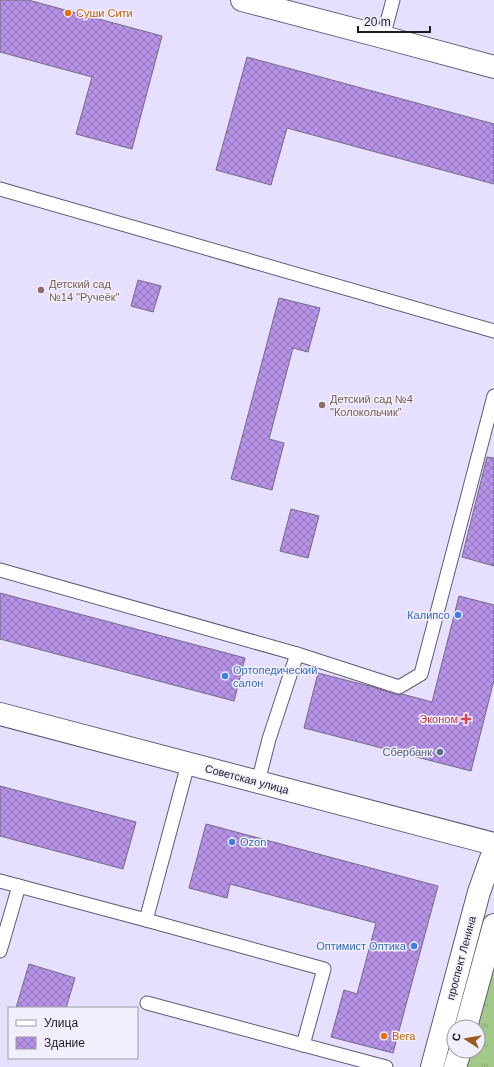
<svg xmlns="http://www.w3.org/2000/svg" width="494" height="1067" viewBox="0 0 494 1067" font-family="Arial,sans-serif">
<defs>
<pattern id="grass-tufts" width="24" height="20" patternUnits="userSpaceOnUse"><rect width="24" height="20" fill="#a2c987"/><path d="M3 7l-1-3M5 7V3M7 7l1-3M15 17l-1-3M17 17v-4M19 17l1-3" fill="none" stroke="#8bac74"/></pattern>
<pattern id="building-cross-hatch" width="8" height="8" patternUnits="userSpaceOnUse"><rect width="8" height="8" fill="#b592e6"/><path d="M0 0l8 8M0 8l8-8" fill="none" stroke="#9376ba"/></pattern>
</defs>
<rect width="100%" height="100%" fill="#e6dffe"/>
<polygon fill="url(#grass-tufts)" points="494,953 494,1067 463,1067 467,1051 478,1051 478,1027 474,1027"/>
<g fill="url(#building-cross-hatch)" stroke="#746a85">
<polygon points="0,0 28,0 162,36 132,149 76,134 92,77 0,52"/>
<polygon points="247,57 494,124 494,184 287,128 271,185 216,170"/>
<polygon points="138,280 161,286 153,312 131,306"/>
<polygon points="279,298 320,308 308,352 293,348 269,439 284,443 272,490 231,479"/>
<polygon points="487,457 494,458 494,566 462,557"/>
<polygon points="291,509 319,516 308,558 280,551"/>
<polygon points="0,593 245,658 234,701 0,639"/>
<polygon points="459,596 494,605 494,680 471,771 304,728 318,673 373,687 397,695 402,694 432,702"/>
<polygon points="0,786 136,822 123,869 0,836"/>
<polygon points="206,824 438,886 393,1053 331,1037 344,990 357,994 376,923 230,884 227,898 189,888"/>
<polygon points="29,964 75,978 66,1008 16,1008"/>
</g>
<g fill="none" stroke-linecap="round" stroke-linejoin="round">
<g stroke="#615a75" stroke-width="15">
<g id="lane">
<polyline points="383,37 393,0"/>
<polyline points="0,189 494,331"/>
<polyline points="0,570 297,654 399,687 421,674 494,396"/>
<polyline points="258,782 269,739 297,654"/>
<polyline points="0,881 146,920 188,764"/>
<polyline points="146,920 324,969 303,1045"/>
<polyline points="0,951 19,886"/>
<polyline points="147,1003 386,1067"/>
</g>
</g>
<g stroke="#615a75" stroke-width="24">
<g id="street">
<polyline points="242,0 383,37 494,67"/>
<polyline points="466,1027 494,925"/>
<polyline points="432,1067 479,892 494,850"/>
<polyline points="455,1067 460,1051"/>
</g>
</g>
<g stroke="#615a75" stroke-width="24">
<polyline id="primary" points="0,714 494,844"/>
</g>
<use href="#lane" stroke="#fff" stroke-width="13"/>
<use href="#street" stroke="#fff" stroke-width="22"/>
<use href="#primary" stroke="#fff" stroke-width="22"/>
</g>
<g fill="#e8710a" stroke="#f2effc" stroke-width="1.5">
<circle cx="68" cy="13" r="4"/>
<circle cx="384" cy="1036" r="4"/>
</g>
<g fill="#8d6e63" stroke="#f2effc" stroke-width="1.5">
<circle cx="41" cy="290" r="4"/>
<circle cx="322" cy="405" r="4"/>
</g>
<g fill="#3f7fe0" stroke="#f2effc" stroke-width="1.5">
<circle cx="458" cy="615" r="4"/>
<circle cx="225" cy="676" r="4"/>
<circle cx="232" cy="842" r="4"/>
<circle cx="414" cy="946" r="4"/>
</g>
<path fill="#e0444e" stroke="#f2effc" stroke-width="1.5" d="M464 713h4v4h4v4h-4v4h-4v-4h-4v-4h4z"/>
<circle fill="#5c6f8a" stroke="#f2effc" stroke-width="1.5" cx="440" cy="752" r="4"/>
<g text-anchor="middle" stroke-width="3" stroke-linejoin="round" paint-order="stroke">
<g font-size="11" fill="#c56008" stroke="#f2effc" text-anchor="start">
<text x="76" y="17">Суши Сити</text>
<text x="392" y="1040">Вега</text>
</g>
<g font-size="11" fill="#785e54" stroke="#f2effc" text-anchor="start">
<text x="49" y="288">Детский сад<tspan x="49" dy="13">№14 "Ручеёк"</tspan></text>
<text x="330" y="403">Детский сад №4<tspan x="330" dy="13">"Колокольчик"</tspan></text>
</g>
<g font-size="11" fill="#366cbe" stroke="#f2effc" text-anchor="end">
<text x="450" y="619">Калипсо</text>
<text x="233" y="674" text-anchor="start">Ортопедический<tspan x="233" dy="13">салон</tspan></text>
<text x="240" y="846" text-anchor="start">Ozon</text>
<text x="406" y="950">Оптимист Оптика</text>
</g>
<g font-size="11" fill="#be3a42" stroke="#f2effc" text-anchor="end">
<text x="458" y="723">Эконом</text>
</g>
<g font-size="11" fill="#4e5e75" stroke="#f2effc" text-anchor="end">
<text x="432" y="756">Сбербанк</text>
</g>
<g font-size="11" fill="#1d1a25" stroke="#f2effc">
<text transform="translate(247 779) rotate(15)" y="4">Советская улица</text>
<text transform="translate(461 958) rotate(-75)" y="4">проспект Ленина</text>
</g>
</g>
<rect x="8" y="1007" width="130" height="52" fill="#f2effc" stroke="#9d9aa6"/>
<rect x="16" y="1020" width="20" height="6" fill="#ffffff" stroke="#9d9aa6"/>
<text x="44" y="1027" font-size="12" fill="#1d1a25">Улица</text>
<rect x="16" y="1037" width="20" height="12" fill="url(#building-cross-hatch)" stroke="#9d9aa6"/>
<text x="44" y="1047" font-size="12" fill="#1d1a25">Здание</text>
<g transform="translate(466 1039) rotate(282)"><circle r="19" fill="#f2effc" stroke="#9d9aa6"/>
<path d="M0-3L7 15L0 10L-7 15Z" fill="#995c20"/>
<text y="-6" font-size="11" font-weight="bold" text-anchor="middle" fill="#1d1a25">С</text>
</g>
<path d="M358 26v6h72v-6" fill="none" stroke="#1d1a25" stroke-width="2"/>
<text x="364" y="26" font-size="12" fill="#1d1a25" stroke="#f2effc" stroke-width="3" paint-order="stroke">20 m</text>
</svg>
